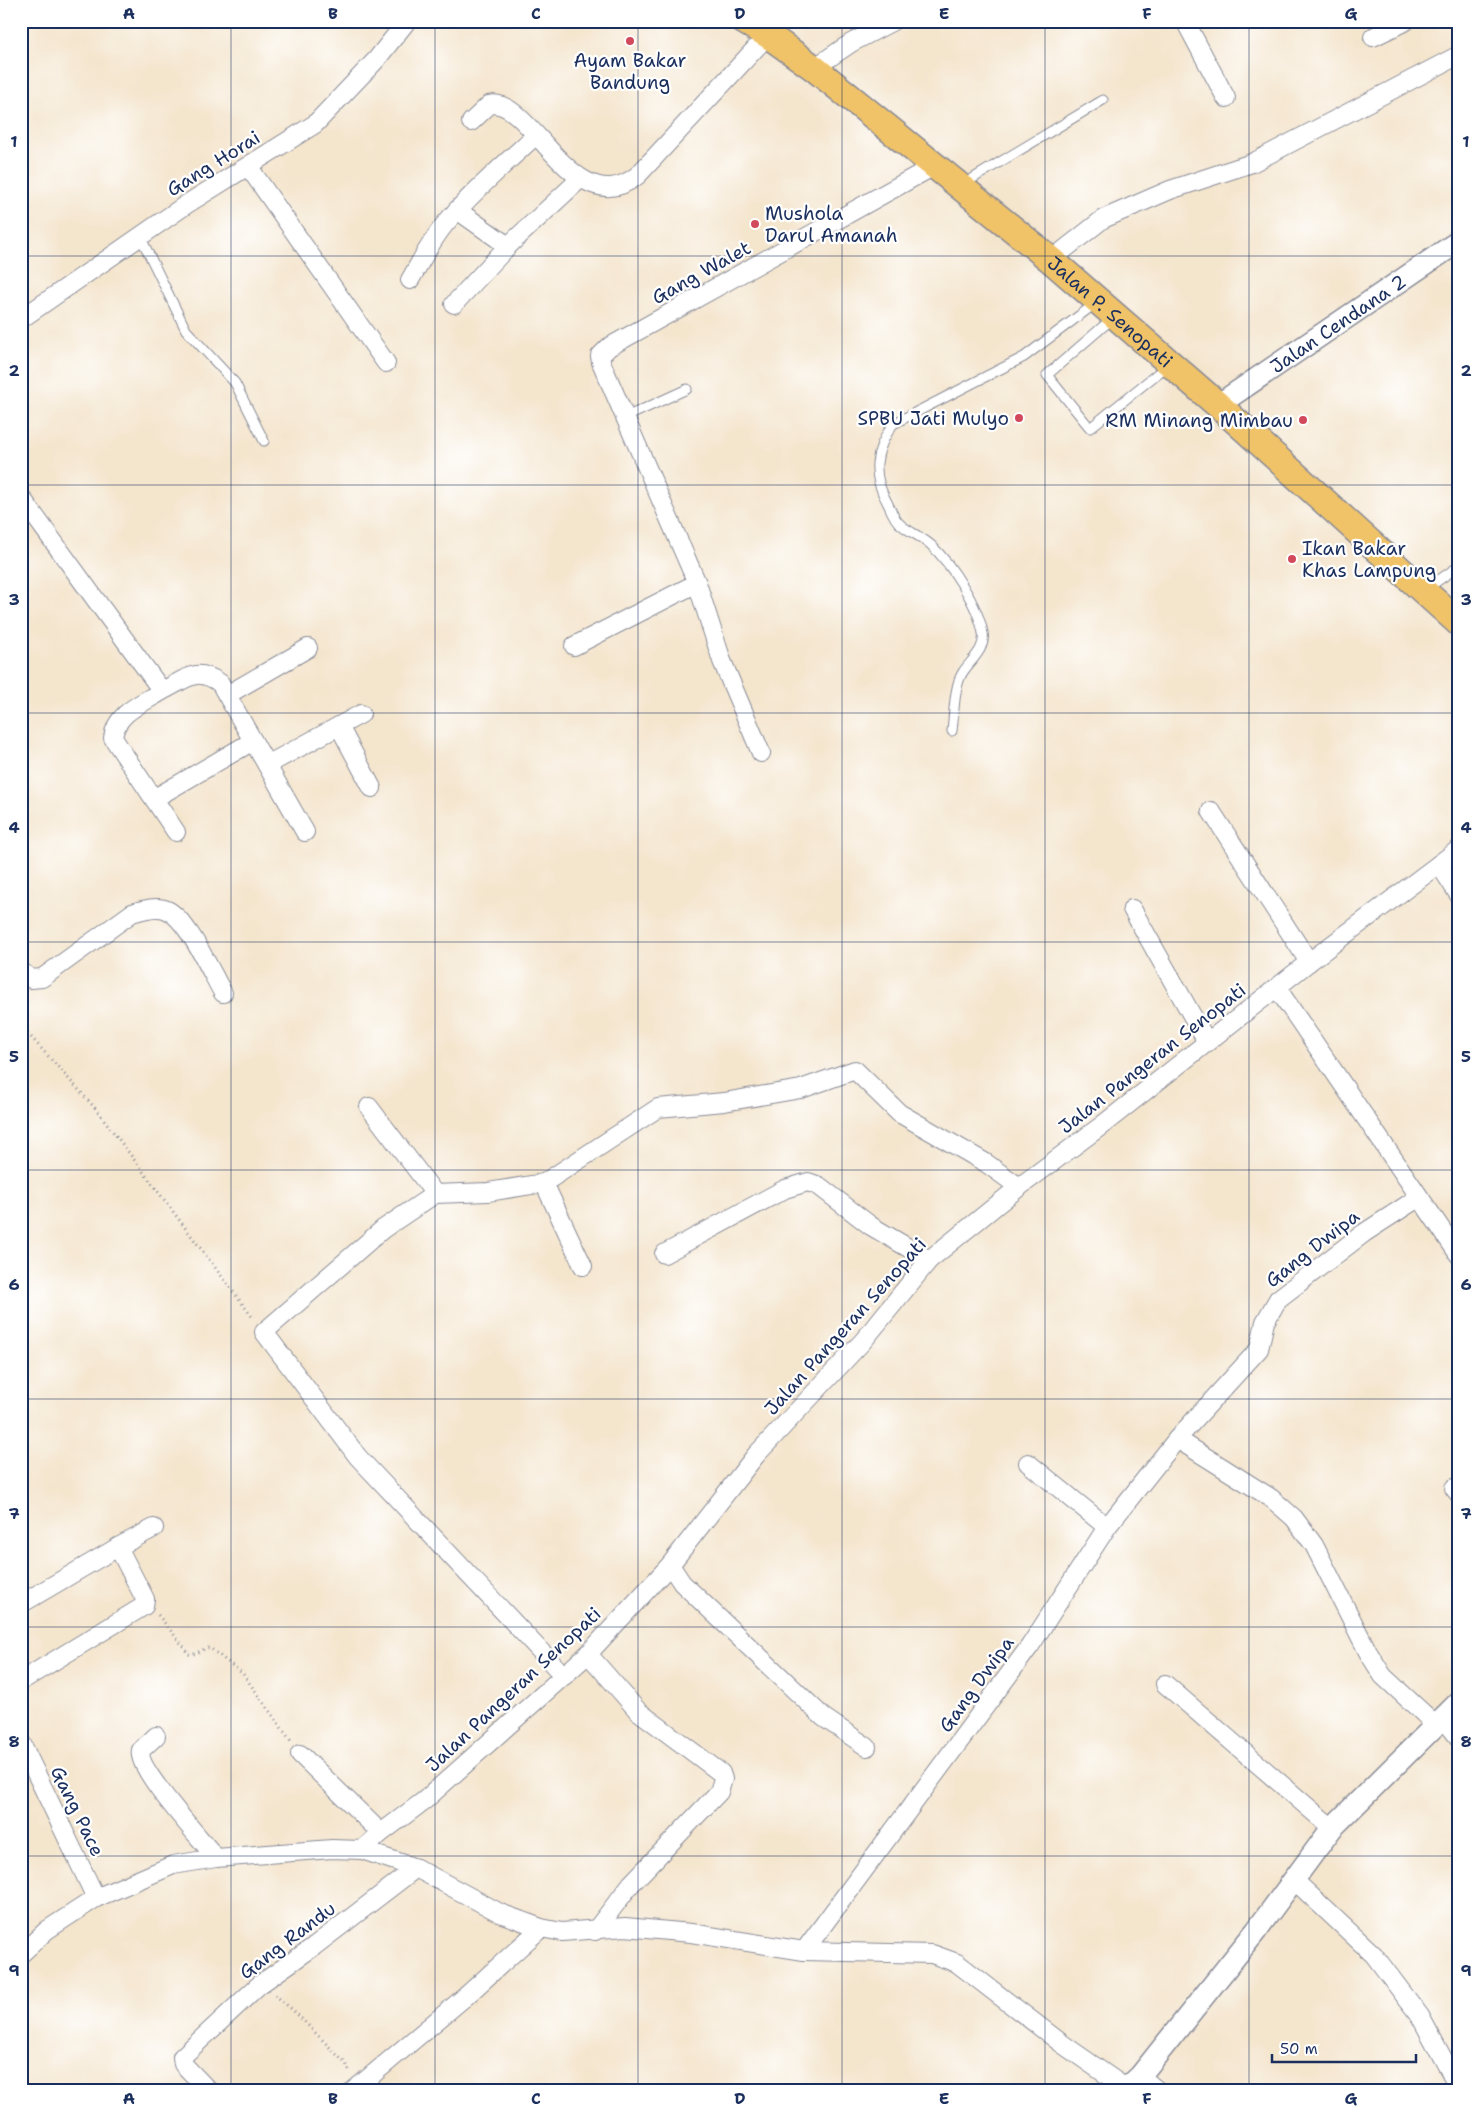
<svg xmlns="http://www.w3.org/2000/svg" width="1480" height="2112" viewBox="0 0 1480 2112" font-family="'Shantell Sans',sans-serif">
<rect width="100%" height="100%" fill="#fff"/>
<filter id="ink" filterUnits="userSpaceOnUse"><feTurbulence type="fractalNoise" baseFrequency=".02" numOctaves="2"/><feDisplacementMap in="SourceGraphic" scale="10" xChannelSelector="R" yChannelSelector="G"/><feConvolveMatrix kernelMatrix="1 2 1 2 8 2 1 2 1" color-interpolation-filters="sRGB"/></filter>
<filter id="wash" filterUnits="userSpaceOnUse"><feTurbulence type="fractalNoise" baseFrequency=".0096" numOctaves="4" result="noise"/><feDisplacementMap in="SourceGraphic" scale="20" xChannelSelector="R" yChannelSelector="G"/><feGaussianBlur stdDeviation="1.12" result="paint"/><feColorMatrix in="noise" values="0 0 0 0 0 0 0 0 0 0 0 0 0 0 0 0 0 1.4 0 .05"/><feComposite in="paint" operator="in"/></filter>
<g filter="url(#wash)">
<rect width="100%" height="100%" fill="#f4e5cd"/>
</g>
<g filter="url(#ink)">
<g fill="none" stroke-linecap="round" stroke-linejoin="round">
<g stroke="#888a96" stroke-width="11">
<g id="service">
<polyline points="769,34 784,21"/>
<polyline points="962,185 1103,100"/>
<polyline points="140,236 186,330 235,383 264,441"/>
<polyline points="1114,317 1047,375 1090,428 1168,365"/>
<polyline points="626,417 687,389"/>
<polyline points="1426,589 1459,566"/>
<path d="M952 731C954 715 954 685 963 672 971 660 986 649 983 633 978 605 951 564 931 545 922 537 909 532 900 524 894 519 891 510 888 504 871 474 874 452 893 424L1024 357 1096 303"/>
</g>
</g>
<g stroke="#888a96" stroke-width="20">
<g id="minor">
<polyline points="1185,21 1226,98"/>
<polyline points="1373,37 1406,21"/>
<polyline points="814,68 851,43 893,21"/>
<path d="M471 122 489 105C530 94 574 227 638 175L768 35"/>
<polyline points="248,166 386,363"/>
<polyline points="457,210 508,246"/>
<polyline points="1051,260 1103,219 1170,190 1252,163 1459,55"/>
<path d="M410 280C421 261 431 241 445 224 472 192 505 164 536 135"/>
<polyline points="454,304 508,246 580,179"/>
<polyline points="21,319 187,204 315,124 376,60 407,21"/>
<path d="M21 497 162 691C187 679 195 666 220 683L305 832"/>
<polyline points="574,646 697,583"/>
<path d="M162 691C142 704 116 712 113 738L176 832"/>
<polyline points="227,695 308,648"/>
<polyline points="339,726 372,788"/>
<polyline points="761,753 722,661 697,583 601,362 600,356 609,347 934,166"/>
<polyline points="267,765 361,714"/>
<polyline points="155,798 253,741"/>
<polyline points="1211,811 1309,962"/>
<polyline points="1439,864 1459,895"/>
<polyline points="1132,909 1207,1042"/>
<path d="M21 971 31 979 42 978 132 913C142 910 157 905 167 910 188 920 211 972 223 993"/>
<polyline points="1277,988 1459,1255"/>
<polyline points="369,1107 435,1194 488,1192 544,1183"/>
<polyline points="435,1194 383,1229 264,1332 358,1457 564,1676"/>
<polyline points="664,1254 785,1189 808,1182 819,1186 871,1226 929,1260"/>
<polyline points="583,1266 544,1183 658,1108 724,1102 801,1089 855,1070 899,1113 986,1163 1019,1187"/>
<polyline points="1177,1439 1271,1498 1294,1518 1314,1545 1368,1652 1383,1676 1436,1725"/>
<polyline points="1028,1463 1107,1527"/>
<polyline points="1454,1488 1459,1494"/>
<polyline points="670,1565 682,1583 823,1717 867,1747"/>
<polyline points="21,1604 118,1547"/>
<polyline points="588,1654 638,1711 721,1773 723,1779 719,1792 631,1884 595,1931"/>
<polyline points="21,1681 144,1606 145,1599 118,1547 154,1528"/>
<polyline points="1165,1684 1332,1828"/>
<polyline points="1443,1718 1459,1738"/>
<path d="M156 1736 141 1750C135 1768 202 1840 216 1858"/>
<polyline points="21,1742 96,1898"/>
<polyline points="300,1754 381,1833"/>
<polyline points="362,1850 381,1833 425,1800 588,1654 670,1565 756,1455 863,1341 929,1260 1019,1187 1101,1126 1309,962 1459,849"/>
<polyline points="1294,1880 1374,1955 1420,2016 1459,2088"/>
<polyline points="804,1951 1030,1646 1107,1527 1177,1439 1259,1349 1265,1322 1278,1299 1364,1233 1418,1198"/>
<polyline points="21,1954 47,1930 96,1898 173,1865 216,1858 332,1849 362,1850 416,1868 500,1913 541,1928 562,1932 625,1927 691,1933 804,1951 932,1954 957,1963 1061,2043 1127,2089"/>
<polyline points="1140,2076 1158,2091"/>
<polyline points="209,2091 183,2064 182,2057 259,1985 313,1947 416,1868"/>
<polyline points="353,2091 466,1996 541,1928"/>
</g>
</g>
<g stroke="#888a96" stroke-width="24">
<g id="tertiary">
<path id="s1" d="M1218 405 1459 241"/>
<polyline points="1124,2091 1140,2076 1256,1931 1332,1828 1459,1702"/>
</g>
</g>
<g stroke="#888a96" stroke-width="29">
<g id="primary">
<path id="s2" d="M744 21 768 35 814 68 1051 260 1218 405 1459 623"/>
</g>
</g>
<g stroke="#888a96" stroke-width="3" stroke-dasharray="1 4" stroke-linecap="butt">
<polyline points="21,1026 96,1109 253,1318"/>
<path d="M158 1615 184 1647 188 1654C196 1656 202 1648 210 1648L243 1674 291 1741"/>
<polyline points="275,1995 294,2011 345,2063 349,2070"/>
</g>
<use href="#service" stroke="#fff" stroke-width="9"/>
<use href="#minor" stroke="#fff" stroke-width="18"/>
<use href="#tertiary" stroke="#fff" stroke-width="21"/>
<use href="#primary" stroke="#f1c369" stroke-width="26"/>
</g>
</g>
<path fill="none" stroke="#1b2f5e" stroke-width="1" stroke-opacity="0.55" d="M231 21V2091M435 21V2091M638 21V2091M842 21V2091M1045 21V2091M1249 21V2091M21 256H1459M21 485H1459M21 713H1459M21 942H1459M21 1170H1459M21 1399H1459M21 1627H1459M21 1856H1459"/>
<g fill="#d1495b" stroke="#fff" stroke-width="2">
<circle cx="630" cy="41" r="5"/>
<circle cx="755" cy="224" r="5"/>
<circle cx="1019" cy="418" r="5"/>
<circle cx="1303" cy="420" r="5"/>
<circle cx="1292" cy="559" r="5"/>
</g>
<g text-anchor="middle" stroke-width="4.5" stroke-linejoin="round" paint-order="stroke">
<g font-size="19" fill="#1b2f5e" stroke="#fff" text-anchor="start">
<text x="630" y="67" text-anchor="middle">Ayam Bakar<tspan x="630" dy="22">Bandung</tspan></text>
<text x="765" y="220">Mushola<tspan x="765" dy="22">Darul Amanah</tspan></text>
<text x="1009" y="425" text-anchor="end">SPBU Jati Mulyo</text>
<text x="1293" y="427" text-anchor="end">RM Minang Mimbau</text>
<text x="1302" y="555">Ikan Bakar<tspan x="1302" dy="22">Khas Lampung</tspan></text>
</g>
<g font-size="19" fill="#1b2f5e" stroke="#fff">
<text transform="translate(213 163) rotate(-32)" y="7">Gang Horai</text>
<text transform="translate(701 272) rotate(-29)" y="7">Gang Walet</text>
<text dy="7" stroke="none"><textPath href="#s2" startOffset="468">Jalan P. Senopati</textPath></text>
<text dy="7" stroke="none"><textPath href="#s1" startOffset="145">Jalan Cendana 2</textPath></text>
<text transform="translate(1152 1058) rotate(-38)" y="7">Jalan Pangeran Senopati</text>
<text transform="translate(1312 1248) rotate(-38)" y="7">Gang Dwipa</text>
<text transform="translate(845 1326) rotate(-48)" y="7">Jalan Pangeran Senopati</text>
<text transform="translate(976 1684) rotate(-54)" y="7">Gang Dwipa</text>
<text transform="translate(513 1689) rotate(-43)" y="7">Jalan Pangeran Senopati</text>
<text transform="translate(78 1811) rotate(64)" y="7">Gang Pace</text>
<text transform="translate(287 1940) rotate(-37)" y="7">Gang Randu</text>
</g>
</g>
<rect width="1480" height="2112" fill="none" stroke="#fff" stroke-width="55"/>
<path d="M1272 2054v8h144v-8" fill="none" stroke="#1b2f5e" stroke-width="2.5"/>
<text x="1280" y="2054" font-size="15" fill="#1b2f5e" stroke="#ffffff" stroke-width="4" paint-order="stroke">50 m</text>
<rect x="28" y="28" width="1424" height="2056" fill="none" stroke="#1b2f5e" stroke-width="2"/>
<g font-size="16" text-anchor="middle" font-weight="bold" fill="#1b2f5e">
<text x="129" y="19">A</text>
<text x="333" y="19">B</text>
<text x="536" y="19">C</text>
<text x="740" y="19">D</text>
<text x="944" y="19">E</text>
<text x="1147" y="19">F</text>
<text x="1351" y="19">G</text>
<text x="14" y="147">1</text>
<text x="1466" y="147">1</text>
<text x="14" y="376">2</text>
<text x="1466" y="376">2</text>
<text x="14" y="605">3</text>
<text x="1466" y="605">3</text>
<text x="14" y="833">4</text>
<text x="1466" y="833">4</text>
<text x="14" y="1062">5</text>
<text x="1466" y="1062">5</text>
<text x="14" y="1290">6</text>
<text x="1466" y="1290">6</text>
<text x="14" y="1519">7</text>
<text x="1466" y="1519">7</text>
<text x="14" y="1747">8</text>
<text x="1466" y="1747">8</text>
<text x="14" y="1976">9</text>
<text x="1466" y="1976">9</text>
<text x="129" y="2104">A</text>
<text x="333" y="2104">B</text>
<text x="536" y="2104">C</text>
<text x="740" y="2104">D</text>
<text x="944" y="2104">E</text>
<text x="1147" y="2104">F</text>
<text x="1351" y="2104">G</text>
</g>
</svg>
